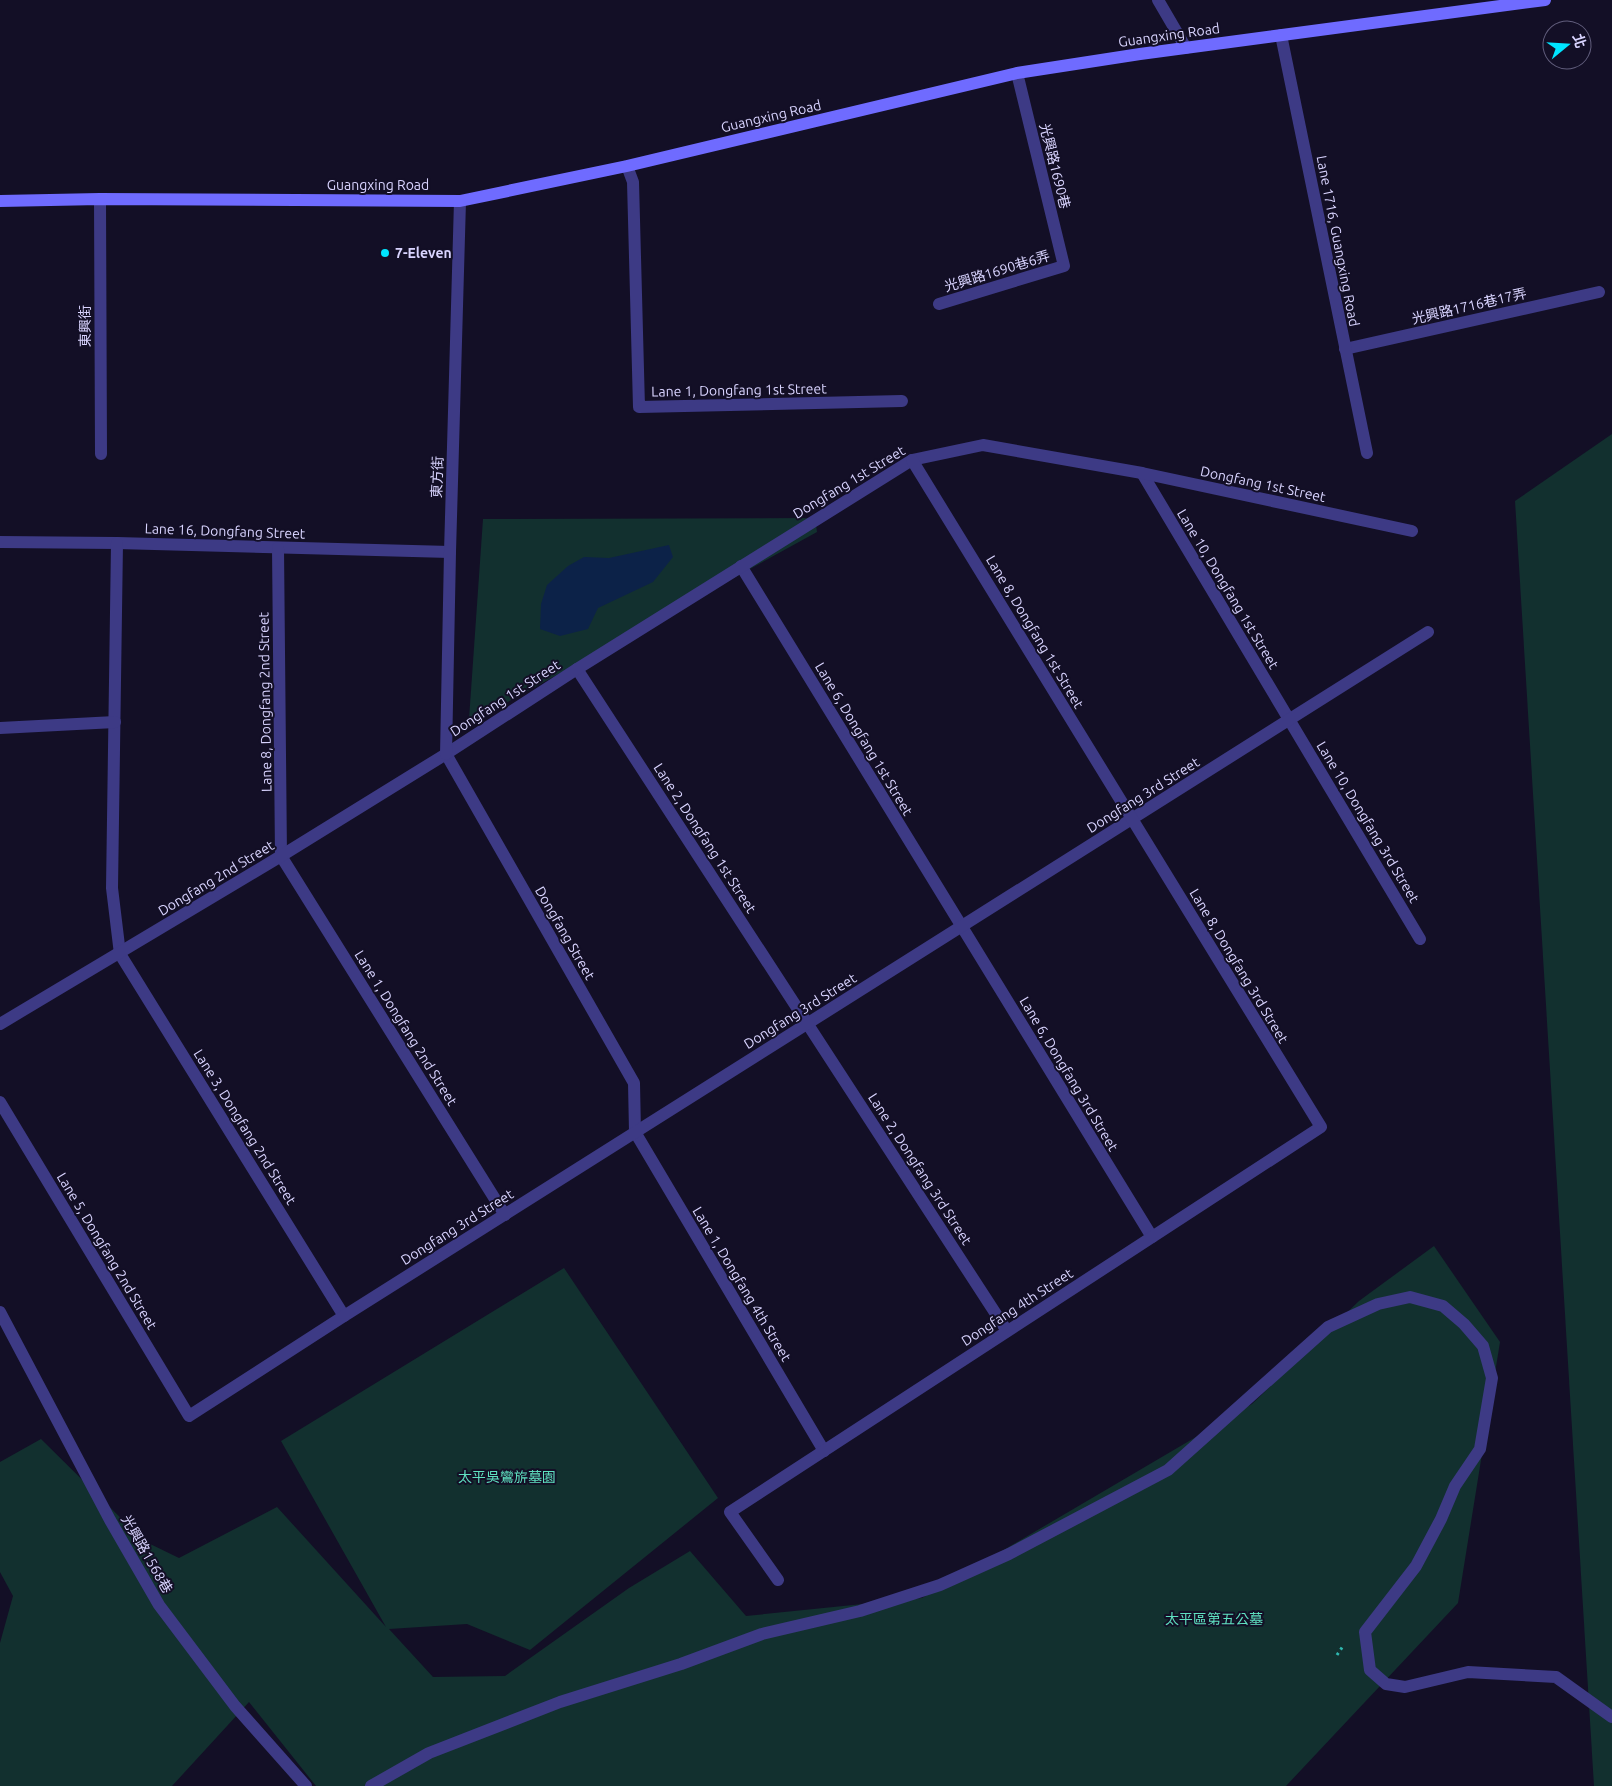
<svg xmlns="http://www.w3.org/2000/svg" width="1612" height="1786" viewBox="0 0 1612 1786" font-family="Ubuntu,'Noto Sans TC',sans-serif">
<rect width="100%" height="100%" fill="#130f26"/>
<g fill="#12302f">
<polygon points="1612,434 1612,1786 1594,1786 1515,501"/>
<polygon points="815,518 817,532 495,709 469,719 483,519"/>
<polygon points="1434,1246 1500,1342 1458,1603 1286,1786 316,1786 249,1702 172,1786 0,1786 0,1643 13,1596 0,1572 0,1462 41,1439 144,1541 179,1558 277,1507 386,1627 281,1441 564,1268 718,1498 530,1650 467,1624 389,1629 433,1677 505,1676 629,1588 690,1551 746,1616 922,1598 1252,1404 1359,1301"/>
</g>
<polygon fill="#0c2248" points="669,545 673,557 653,582 598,608 588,629 560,636 540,629 541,604 547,585 568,566 584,557 609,558"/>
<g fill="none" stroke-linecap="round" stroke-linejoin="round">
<polyline stroke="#2fb8b0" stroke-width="3" stroke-dasharray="2.5 4" stroke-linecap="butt" points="1337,1655 1343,1646"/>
<g stroke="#3d3a85" stroke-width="12">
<polyline points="627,166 633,182 639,407 902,401"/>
<polyline points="100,199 101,454"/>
<polyline points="939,304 1064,266 1017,73"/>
<polyline points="1345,349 1599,292"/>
<polyline points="1142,473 1420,939"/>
<polyline points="0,542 117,543 450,552"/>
<polyline points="117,543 112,888 120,954 344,1316"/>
<polyline points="278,548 281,856 505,1215"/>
<polyline points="741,566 1152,1237"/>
<polyline points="577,669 1007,1331"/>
<polyline points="0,728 115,722"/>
<polyline points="446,754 634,1083 635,1132 824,1451"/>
<polyline points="0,1024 281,856 446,754 577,669 912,460 983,445 1142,473 1412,531"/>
<polyline points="0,1102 189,1416 344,1316 1428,632"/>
<polyline points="0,1312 110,1520 159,1605 235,1706 306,1786"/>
<polyline points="778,1580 730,1512 1321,1127 912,460"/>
<polyline points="371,1786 429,1753 560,1702 681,1664 762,1634 860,1611 940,1585 1009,1554 1168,1470 1328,1327 1378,1304 1410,1297 1443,1306 1464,1324 1483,1346 1492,1378 1480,1449 1455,1486 1441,1519 1416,1566 1365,1632 1370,1670 1386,1684 1405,1687 1468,1672 1556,1677 1612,1717"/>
</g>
<g stroke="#3d3a85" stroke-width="12">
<polyline points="1158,0 1186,48"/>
<polyline points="1281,35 1367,453"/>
<polyline points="446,754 450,552 460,201"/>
</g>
<polyline stroke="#6f6bff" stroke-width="12" points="0,201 100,199 460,201 627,166 1017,73 1140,54 1545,0"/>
</g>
<circle fill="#00e5ff" stroke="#130f26" stroke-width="2" cx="385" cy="253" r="5"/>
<g text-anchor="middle" stroke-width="4" stroke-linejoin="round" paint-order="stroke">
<g font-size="14" fill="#d9d4ff" stroke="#130f26">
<text transform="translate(1169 35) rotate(-8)" y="5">Guangxing Road</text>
<text transform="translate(771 116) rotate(-13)" y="5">Guangxing Road</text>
<text transform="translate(1055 166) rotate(76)" y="5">光興路1690巷</text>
<text x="378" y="190">Guangxing Road</text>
<text transform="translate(1338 241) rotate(79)" y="5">Lane 1716, Guangxing Road</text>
<text transform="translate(997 271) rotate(-17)" y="5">光興路1690巷6弄</text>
<text transform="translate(1469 306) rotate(-13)" y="5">光興路1716巷17弄</text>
<text transform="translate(85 326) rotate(-90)" y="5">東興街</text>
<text transform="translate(739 390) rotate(-1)" y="5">Lane 1, Dongfang 1st Street</text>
<text transform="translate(437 477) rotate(-88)" y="5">東方街</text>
<text transform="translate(849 482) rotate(-31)" y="5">Dongfang 1st Street</text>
<text transform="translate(1263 484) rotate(12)" y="5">Dongfang 1st Street</text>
<text transform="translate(225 531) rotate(2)" y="5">Lane 16, Dongfang Street</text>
<text transform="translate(1228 589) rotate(59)" y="5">Lane 10, Dongfang 1st Street</text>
<text transform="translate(1035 632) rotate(59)" y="5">Lane 8, Dongfang 1st Street</text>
<text transform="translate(505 698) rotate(-33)" y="5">Dongfang 1st Street</text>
<text transform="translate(265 702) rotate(-91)" y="5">Lane 8, Dongfang 2nd Street</text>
<text transform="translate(864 739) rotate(59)" y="5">Lane 6, Dongfang 1st Street</text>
<text transform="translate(1143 795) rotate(-32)" y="5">Dongfang 3rd Street</text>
<text transform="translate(1368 822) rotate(59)" y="5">Lane 10, Dongfang 3rd Street</text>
<text transform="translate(705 838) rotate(57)" y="5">Lane 2, Dongfang 1st Street</text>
<text transform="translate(216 878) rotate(-31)" y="5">Dongfang 2nd Street</text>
<text transform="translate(565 933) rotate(60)" y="5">Dongfang Street</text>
<text transform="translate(1239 966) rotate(59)" y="5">Lane 8, Dongfang 3rd Street</text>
<text transform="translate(800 1011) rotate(-32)" y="5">Dongfang 3rd Street</text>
<text transform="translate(406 1028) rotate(58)" y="5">Lane 1, Dongfang 2nd Street</text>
<text transform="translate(1069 1074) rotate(59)" y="5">Lane 6, Dongfang 3rd Street</text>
<text transform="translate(245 1127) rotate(58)" y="5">Lane 3, Dongfang 2nd Street</text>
<text transform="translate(920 1169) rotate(57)" y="5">Lane 2, Dongfang 3rd Street</text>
<text transform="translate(457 1227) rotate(-32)" y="5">Dongfang 3rd Street</text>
<text transform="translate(107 1251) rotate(59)" y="5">Lane 5, Dongfang 2nd Street</text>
<text transform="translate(742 1284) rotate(59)" y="5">Lane 1, Dongfang 4th Street</text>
<text transform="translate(1017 1307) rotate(-33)" y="5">Dongfang 4th Street</text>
<text transform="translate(147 1554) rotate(60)" y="5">光興路1568巷</text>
</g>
<g font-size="14" font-weight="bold" fill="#d9d4ff" stroke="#130f26" text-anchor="start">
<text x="395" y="258">7-Eleven</text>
</g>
<g font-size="14" fill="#5fe0c0" stroke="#130f26">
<text x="507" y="1482">太平吳鸞旂墓園</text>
<text x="1214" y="1624">太平區第五公墓</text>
</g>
</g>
<g transform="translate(1567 45) rotate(72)"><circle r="24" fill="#130f26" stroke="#625e7d"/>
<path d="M0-4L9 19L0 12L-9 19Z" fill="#00e5ff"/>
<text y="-8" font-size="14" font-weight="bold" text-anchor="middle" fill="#d9d4ff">北</text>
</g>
</svg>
